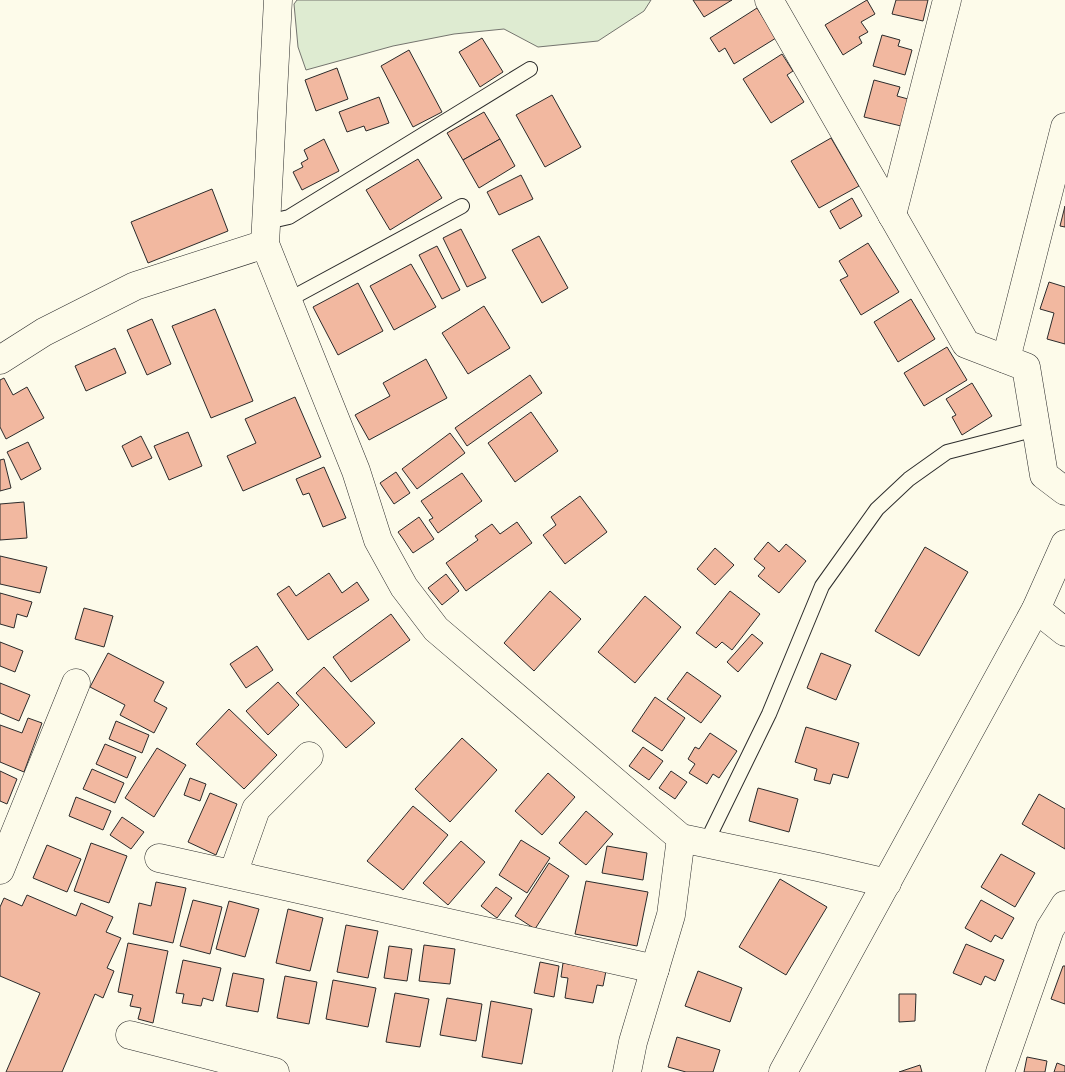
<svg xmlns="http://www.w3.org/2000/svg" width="1065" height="1072" viewBox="0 0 1065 1072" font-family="Karla,sans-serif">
<rect width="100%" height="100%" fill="#fdfbea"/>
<polygon fill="#deebd1" stroke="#74746e" points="297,0 651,0 644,11 598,41 538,47 504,29 454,34 393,46 306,70 298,47 294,4"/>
<g fill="#f2b8a0" stroke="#2b2b2b">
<polygon points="693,0 732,0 704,17"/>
<polygon points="867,0 875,14 861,22 868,32 859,37 862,43 843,55 825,25"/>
<polygon points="896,0 928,0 923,21 892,14"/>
<polygon points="757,8 776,38 734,64 725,48 719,52 710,38"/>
<polygon points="882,35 900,40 898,46 912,50 905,75 873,66"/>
<polygon points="482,38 503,72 480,87 459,52"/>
<polygon points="409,50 442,112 413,127 381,66"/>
<polygon points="782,54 793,71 787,75 804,102 771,123 743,79"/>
<polygon points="337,68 348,99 316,111 305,80"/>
<polygon points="874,80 900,87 897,96 908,99 901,126 864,117"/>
<polygon points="552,95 581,147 545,167 516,115"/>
<polygon points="379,97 389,123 366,131 364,126 347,132 339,112"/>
<polygon points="484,112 500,139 463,160 447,133"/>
<polygon points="831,138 859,186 819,208 791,161"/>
<polygon points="324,139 339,171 302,190 293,172 303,167 301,163 308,159 304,150"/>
<polygon points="500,139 515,166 479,188 463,160"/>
<polygon points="418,159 442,198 390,230 366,190"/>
<polygon points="521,175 533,199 499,215 487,192"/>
<polygon points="212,189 228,231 148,263 131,222"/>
<polygon points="852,198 862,216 840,229 830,211"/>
<polygon points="1065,206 1065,227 1060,226"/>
<polygon points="461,229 486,278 467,287 443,238"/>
<polygon points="539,236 568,288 542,303 512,250"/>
<polygon points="868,243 899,292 861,315 840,280 848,276 839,261"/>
<polygon points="437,246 460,290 442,299 419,255"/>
<polygon points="411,264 436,307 394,330 370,286"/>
<polygon points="1049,282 1065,287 1065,344 1047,339 1054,313 1040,309"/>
<polygon points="358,283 383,331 338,355 313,307"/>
<polygon points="911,299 935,339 898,362 874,322"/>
<polygon points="484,306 510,348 468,374 442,333"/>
<polygon points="215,309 253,401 211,418 172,326"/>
<polygon points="152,319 171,364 147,375 127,330"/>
<polygon points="947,347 967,380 924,406 904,373"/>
<polygon points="115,348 126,373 86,391 75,366"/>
<polygon points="426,359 447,398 369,440 355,415 390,396 383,383"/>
<polygon points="530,375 542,393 467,446 455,428"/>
<polygon points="4,378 13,395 27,387 44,418 6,439 0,427 0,380"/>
<polygon points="972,383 992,416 962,435 952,417 956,415 946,399"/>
<polygon points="295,397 321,457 243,491 227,456 256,443 245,419"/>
<polygon points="531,412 558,451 515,482 488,443"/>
<polygon points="188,432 202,466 169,480 154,446"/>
<polygon points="450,433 465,453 417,489 402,469"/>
<polygon points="141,436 152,458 132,467 122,446"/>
<polygon points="28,442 41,469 21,480 7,452"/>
<polygon points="4,459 11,488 0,491 0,460"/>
<polygon points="324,467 346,518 323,527 309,493 303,495 296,479"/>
<polygon points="396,472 410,493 394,504 380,483"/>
<polygon points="462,473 482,501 438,533 429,520 433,518 421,501"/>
<polygon points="580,496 607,532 565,564 543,535 556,525 551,517"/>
<polygon points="24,502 27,538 0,540 0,504"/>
<polygon points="419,517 434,539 413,553 398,532"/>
<polygon points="517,522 532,543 466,591 446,563 478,540 475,536 492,524 500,534"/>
<polygon points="768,542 779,552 786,544 806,561 779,593 758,576 765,568 754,559"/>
<polygon points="925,547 968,572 919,656 875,631"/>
<polygon points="715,548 734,565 715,585 697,569"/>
<polygon points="0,556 47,567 40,593 0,584"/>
<polygon points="329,573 342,593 357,582 369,600 308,640 277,594 289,586 296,596"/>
<polygon points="446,574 459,591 442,605 428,588"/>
<polygon points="550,591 581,619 534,671 504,643"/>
<polygon points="730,591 760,614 732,650 722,642 716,648 696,633"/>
<polygon points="0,593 32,602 27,617 17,614 14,628 0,624"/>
<polygon points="645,596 681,627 635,683 598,652"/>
<polygon points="84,608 113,616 104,647 75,639"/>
<polygon points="391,614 410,640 351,682 333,657"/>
<polygon points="752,634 763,643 738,672 727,662"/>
<polygon points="0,642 23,651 15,672 0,666"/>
<polygon points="257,646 273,670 246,688 230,664"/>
<polygon points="108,653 164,682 154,701 167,708 154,733 120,715 125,705 90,687"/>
<polygon points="821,653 851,665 836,700 807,688"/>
<polygon points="324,667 375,723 346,748 296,693"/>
<polygon points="687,672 721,696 701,723 667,699"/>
<polygon points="278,682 299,705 268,735 246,711"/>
<polygon points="0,683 30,695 19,721 0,713"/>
<polygon points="655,697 685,718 662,751 632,731"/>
<polygon points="229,709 277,755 244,789 196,744"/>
<polygon points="28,718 42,723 24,772 0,762 0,725 22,733"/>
<polygon points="116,721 149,735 142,753 109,739"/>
<polygon points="806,727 859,743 848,778 833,774 830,784 814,780 817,769 795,762"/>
<polygon points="710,733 737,751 719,778 713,774 707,784 689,773 695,764 688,759 695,747 699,749"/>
<polygon points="462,738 497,770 450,822 415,789"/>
<polygon points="105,744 136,757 127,778 96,764"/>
<polygon points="643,747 663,761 649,780 629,766"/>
<polygon points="157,748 186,765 154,817 125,798"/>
<polygon points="92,769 124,783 115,803 83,789"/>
<polygon points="0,771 17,779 7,804 0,801"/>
<polygon points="671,771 687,782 675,799 659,788"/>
<polygon points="548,773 575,797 542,835 515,811"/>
<polygon points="190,778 206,784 200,801 184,795"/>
<polygon points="758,788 798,799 789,832 749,821"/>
<polygon points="210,793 237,804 216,855 188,842"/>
<polygon points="1039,794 1065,809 1065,849 1022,824"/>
<polygon points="76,797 111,811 103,830 69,816"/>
<polygon points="413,806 448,835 403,890 367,861"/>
<polygon points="586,811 613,834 586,865 559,843"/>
<polygon points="122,817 144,832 131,849 110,835"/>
<polygon points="521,840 550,858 527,893 499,875"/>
<polygon points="461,841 485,862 448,905 423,883"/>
<polygon points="91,843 127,856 109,903 74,891"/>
<polygon points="47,845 81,859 67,892 33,878"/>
<polygon points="607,846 647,853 643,880 602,873"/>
<polygon points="1001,854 1035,873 1015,907 981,887"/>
<polygon points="549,863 569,876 535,929 515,916"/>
<polygon points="780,879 827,907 786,975 739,947"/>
<polygon points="586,881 648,892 637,946 575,934"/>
<polygon points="156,882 186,888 173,943 133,934 139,903 151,906"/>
<polygon points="496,887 512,898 497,918 481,906"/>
<polygon points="27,895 76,916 81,903 113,917 106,932 121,938 107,968 114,971 103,998 95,994 62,1072 6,1072 40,993 0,976 0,907 4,898 22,906"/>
<polygon points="193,900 222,907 210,954 180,946"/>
<polygon points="981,900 1014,918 1002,939 995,935 991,942 965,928"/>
<polygon points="229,901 259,909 245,957 216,949"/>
<polygon points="288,909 323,918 310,971 276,963"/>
<polygon points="346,925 378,931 368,978 337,972"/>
<polygon points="128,943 168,951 153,1023 138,1019 141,1008 130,1006 133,995 118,992"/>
<polygon points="966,944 1004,960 995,981 985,976 981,985 953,973"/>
<polygon points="424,945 455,949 450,984 419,981"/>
<polygon points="389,946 412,949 407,981 384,978"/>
<polygon points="183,960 221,968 213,1001 203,998 201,1006 182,1003 184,994 176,993"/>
<polygon points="540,962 559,966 554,997 534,993"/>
<polygon points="563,963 606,971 603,986 597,985 593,1003 565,998 568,978 561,977"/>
<polygon points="1063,966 1065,966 1065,1004 1051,999"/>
<polygon points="698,971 742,988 730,1022 685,1006"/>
<polygon points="233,973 264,979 258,1012 226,1006"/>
<polygon points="285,976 317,982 309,1024 277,1018"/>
<polygon points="333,980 376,988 368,1027 326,1019"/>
<polygon points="395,993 429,999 420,1047 386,1042"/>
<polygon points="899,994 916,994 915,1021 899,1022"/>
<polygon points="447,998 482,1004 476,1041 440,1035"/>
<polygon points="491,1001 532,1009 522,1064 482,1057"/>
<polygon points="677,1037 720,1050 713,1072 686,1072 668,1067"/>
<polygon points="1027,1057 1047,1061 1045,1072 1024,1072"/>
<polygon points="1057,1063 1065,1066 1065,1072 1054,1072"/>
<polygon points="920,1065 922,1072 899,1072"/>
</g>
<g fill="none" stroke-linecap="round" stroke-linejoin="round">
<g stroke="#2b2b2b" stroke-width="16">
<g id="service">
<polyline points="267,222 289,217 530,69"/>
<polyline points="288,300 462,206"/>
<polyline points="706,843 769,714 822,586 877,509 909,479 947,452 1036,429"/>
</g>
</g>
<g stroke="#2b2b2b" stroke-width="29">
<g id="minor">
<polyline points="278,0 265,244 356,471 378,540 404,587 436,629 681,838 818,867 887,883"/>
<polyline points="769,0 966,344 1026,367 1044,475 1065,491"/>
<polyline points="892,215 947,0"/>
<polyline points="1006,359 1065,127"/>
<polyline points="0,360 44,332 135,286 265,244"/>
<polyline points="1036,609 1065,632"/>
<polyline points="159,858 655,969"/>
<polyline points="0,870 76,683"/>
<polyline points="233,874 256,809 309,756"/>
<polyline points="130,1035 275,1072"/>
<polyline points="627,1072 633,1042 671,915 681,838"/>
<polyline points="1000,1072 1050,929 1065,905"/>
</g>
</g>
<g stroke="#2b2b2b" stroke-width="29">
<polyline id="tertiary" points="783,1072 1036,609 1065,544"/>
</g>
<use href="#service" stroke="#fdfbea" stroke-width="14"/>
<use href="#minor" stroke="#fdfbea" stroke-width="28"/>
<use href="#tertiary" stroke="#fdfbea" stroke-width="28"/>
</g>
</svg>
